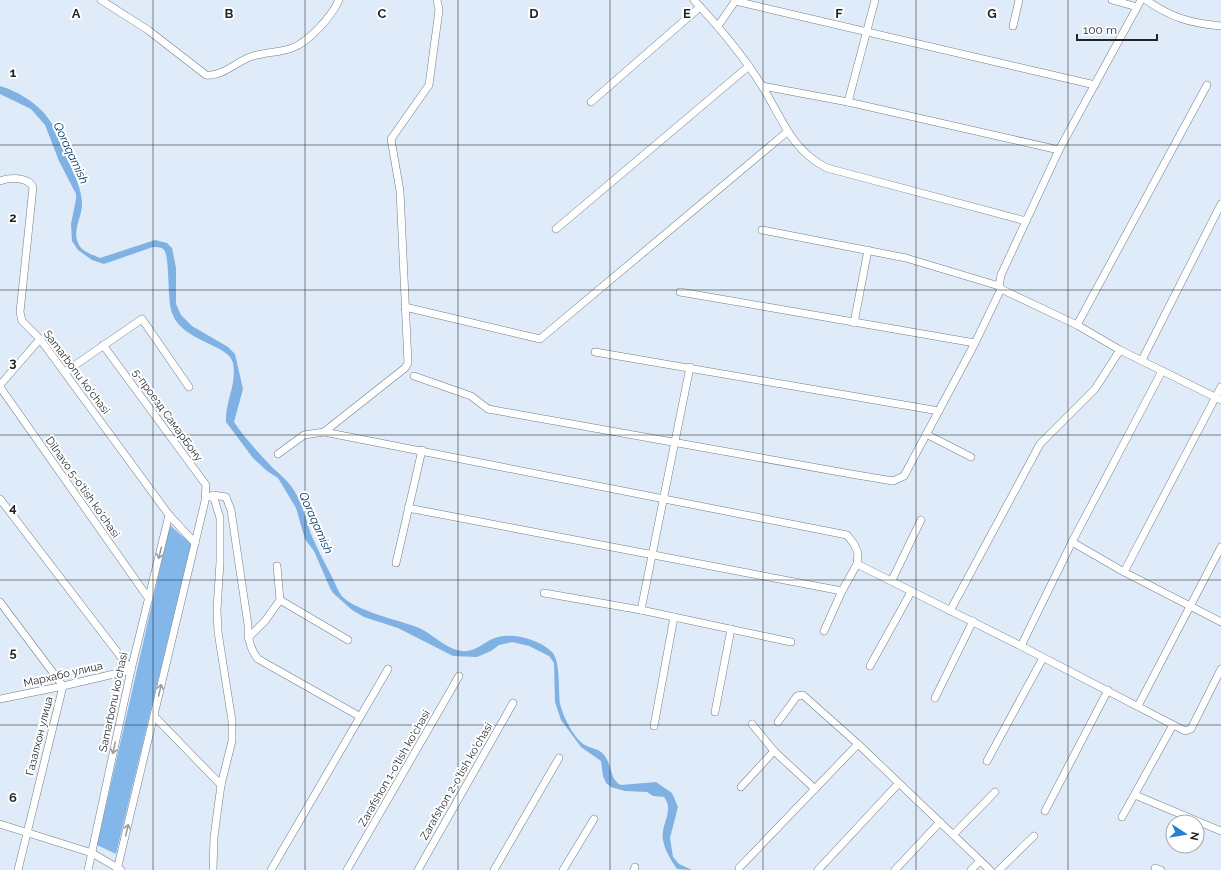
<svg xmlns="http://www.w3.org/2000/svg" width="1221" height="870" viewBox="0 0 1221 870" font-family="Raleway,sans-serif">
<rect width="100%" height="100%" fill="#dfebf8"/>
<polygon fill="#84b7e9" points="170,525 191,544 116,854 97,845"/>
<path fill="#7fb1e3" d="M0 86C20 92 42 106 52 124 60 147 81 180 82 202 83 217 71 230 79 245 83 252 93 255 100 258L155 240 167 243 172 248 176 268V304L181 315 192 326 228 347 235 354 243 389 234 422C244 437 258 452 271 466 279 474 289 481 295 492 303 505 306 520 311 534 317 549 325 563 332 577 336 584 338 593 344 598 358 611 397 620 417 627 432 633 445 649 462 651 474 653 484 642 495 638 511 632 538 639 551 651 561 659 558 690 560 703 562 715 573 736 583 744 590 749 599 748 604 755 612 764 610 781 621 785L656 782 672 793 678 807 670 838 673 857 679 864 692 870 677 869C671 860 665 851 663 840 660 825 675 811 664 797L653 796 647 792 625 791 611 787 606 783 603 776 601 761 581 747 561 720 555 702 554 663 549 656 529 646 512 642 499 645 491 651 477 657 453 656 398 628 364 617 352 610 333 593 330 588 314 551 305 539 296 508 278 478 267 471 253 458 226 422C225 400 237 386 233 363 229 344 182 342 172 313 167 300 170 257 164 250 162 247 157 247 153 247L104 264 92 260 78 250 72 241 71 224 76 199V194L59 161 45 125 31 109 0 94Z"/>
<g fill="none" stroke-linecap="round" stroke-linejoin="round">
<g stroke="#727d88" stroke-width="8">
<g id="minor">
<path d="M101 0 148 30 206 75C222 77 236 62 250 57 263 52 279 53 292 48 309 42 332 16 339 0"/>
<path d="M694 0C719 27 743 55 762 86 782 118 791 150 827 168L1026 221"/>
<polyline points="1112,0 1137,7"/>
<path d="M1146 0C1172 18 1190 23 1221 26"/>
<polyline points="735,1 1095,85"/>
<polyline points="718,26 736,0"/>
<polyline points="1013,26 1019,0"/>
<polyline points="762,86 848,102 1059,150"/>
<polyline points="591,102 700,7"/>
<polyline points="848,102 875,0"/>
<path d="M0 181C10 177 28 177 33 187L20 312 22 321 40 339 169 515 195 543"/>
<polyline points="556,229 749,66"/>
<polyline points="762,230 906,258 999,286"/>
<polyline points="1001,289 1077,325 1120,350 1221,400"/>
<polyline points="680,292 975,343"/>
<polyline points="405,307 540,339 787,132"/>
<polyline points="854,323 868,250"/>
<polyline points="1077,325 1207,85"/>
<polyline points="103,345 206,485 205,501 117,870"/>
<polyline points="595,352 939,411"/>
<polyline points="1142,360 1221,204"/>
<polyline points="65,372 142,319 189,387"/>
<polyline points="414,376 471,396 488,409 851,474 893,481 904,476 975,343 1001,289 999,286 1001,275 1059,150 1141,0"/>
<polyline points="0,385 40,339"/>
<polyline points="0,387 149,599"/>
<polyline points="324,432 847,535 854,544 858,553 857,564 842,591 824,631"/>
<polyline points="926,434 971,457"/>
<polyline points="278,454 304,435 324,432 405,368 408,363 400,191 391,139 429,85 439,10 437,0"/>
<polyline points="213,495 220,518 220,562 217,610 218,632 232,721 232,741 221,785 214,837 213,870"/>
<path d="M210 497 213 495 226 497 231 510 248 625C248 639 250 649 258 659L359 716"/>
<polyline points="0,499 131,670 63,686 0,699"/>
<polyline points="408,508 842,591"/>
<polyline points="1072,542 1124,572 1221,622"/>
<polyline points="396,563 422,450"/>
<polyline points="857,564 1021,646 1185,731 1191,729 1221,669"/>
<polyline points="1124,572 1221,387"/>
<polyline points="892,580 921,520"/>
<polyline points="544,593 641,610 791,642"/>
<polyline points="280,600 348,640"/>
<polyline points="0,602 63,686 18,870"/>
<polyline points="641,610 690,367"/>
<polyline points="950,611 1040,444 1095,389 1120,350"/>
<polyline points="248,638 265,621 280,600 277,566"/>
<polyline points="1021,646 1072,542 1162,371"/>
<polyline points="870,666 911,592"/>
<polyline points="935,698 973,621"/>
<polyline points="1138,706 1221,547"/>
<polyline points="715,712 731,629"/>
<polyline points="154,716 221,785"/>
<polyline points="778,722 797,696 803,695 858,744 990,870"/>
<polyline points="752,724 774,751"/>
<polyline points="654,726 674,617"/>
<polyline points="987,761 1043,658"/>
<polyline points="741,787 774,751 815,789"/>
<polyline points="1135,795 1221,831"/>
<polyline points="1045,811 1108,690"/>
<polyline points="1122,817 1173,725"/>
<polyline points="0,824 92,853 121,870"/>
<polyline points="953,835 995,792"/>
<polyline points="739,868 858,744"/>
<polyline points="1155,868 1161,870"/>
<polyline points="88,870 131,670 169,515"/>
<polyline points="271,870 388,669"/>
<polyline points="347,870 459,676"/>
<polyline points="418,870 513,703"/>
<polyline points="494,870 559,758"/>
<polyline points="563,870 594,819"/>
<polyline points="634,870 635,867"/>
<polyline points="818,870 899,783"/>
<polyline points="895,870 940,822"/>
<polyline points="971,870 980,861"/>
<polyline points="999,870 1034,836"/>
</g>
</g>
<use href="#minor" stroke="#fff" stroke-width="7"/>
</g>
<defs><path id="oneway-shaft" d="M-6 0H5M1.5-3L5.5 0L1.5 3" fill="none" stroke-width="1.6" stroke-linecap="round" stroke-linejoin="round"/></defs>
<g stroke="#9a9c9e">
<use href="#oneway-shaft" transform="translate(160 553) rotate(104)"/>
<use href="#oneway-shaft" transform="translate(160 690) rotate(-77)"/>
<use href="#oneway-shaft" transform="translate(114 748) rotate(102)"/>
<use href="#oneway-shaft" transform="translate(127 830) rotate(-77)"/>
</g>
<path fill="none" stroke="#1f2428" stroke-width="1" stroke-opacity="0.55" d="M153 0V870M305 0V870M458 0V870M610 0V870M763 0V870M916 0V870M1068 0V870M0 145H1221M0 290H1221M0 435H1221M0 580H1221M0 725H1221"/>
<g text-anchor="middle" stroke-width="4" stroke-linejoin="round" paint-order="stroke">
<g font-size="11" fill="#1f2428" stroke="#fff">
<text transform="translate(77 372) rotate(53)" y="4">Samarbonu ko'chasi</text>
<text transform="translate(168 415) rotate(54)" y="4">5-проезд СамарБону</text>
<text transform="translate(83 487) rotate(55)" y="4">Dilnavo 5-o'tish ko'chasi</text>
<text transform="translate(63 674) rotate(-13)" y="4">Мархабо улица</text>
<text transform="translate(113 702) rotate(-78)" y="4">Samarbonu ko'chasi</text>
<text transform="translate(39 736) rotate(-76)" y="4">Газалхон улица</text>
<text transform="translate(394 768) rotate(-60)" y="4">Zarafshon 1-o'tish ko'chasi</text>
<text transform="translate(456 781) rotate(-60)" y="4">Zarafshon 2-o'tish ko'chasi</text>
</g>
<g font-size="12" font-style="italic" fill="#043f6d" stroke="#fff">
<text transform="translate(71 153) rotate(65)" y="4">Qoraqamish</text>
<text transform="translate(316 523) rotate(66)" y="4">Qoraqamish</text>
</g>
</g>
<g font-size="13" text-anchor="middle" font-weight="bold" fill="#1f2428" stroke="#fff" stroke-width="4" stroke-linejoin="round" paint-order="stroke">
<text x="76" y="18">A</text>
<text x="229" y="18">B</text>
<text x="382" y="18">C</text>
<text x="534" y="18">D</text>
<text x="687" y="18">E</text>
<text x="839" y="18">F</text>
<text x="992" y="18">G</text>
<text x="13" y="77">1</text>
<text x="13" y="222">2</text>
<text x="13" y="367">3</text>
<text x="13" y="512">4</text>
<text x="13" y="657">5</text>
<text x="13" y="802">6</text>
</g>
<g transform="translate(1185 834) rotate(102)"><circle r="19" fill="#ffffff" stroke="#a5a7a9"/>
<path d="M0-3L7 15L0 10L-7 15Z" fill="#2581ce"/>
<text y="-6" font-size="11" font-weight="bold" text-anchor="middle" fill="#1f2428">N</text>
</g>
<path d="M1077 34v6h80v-6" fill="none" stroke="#1f2428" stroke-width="2"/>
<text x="1083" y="34" font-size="12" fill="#1f2428" stroke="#ffffff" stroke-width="3" paint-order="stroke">100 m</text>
</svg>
